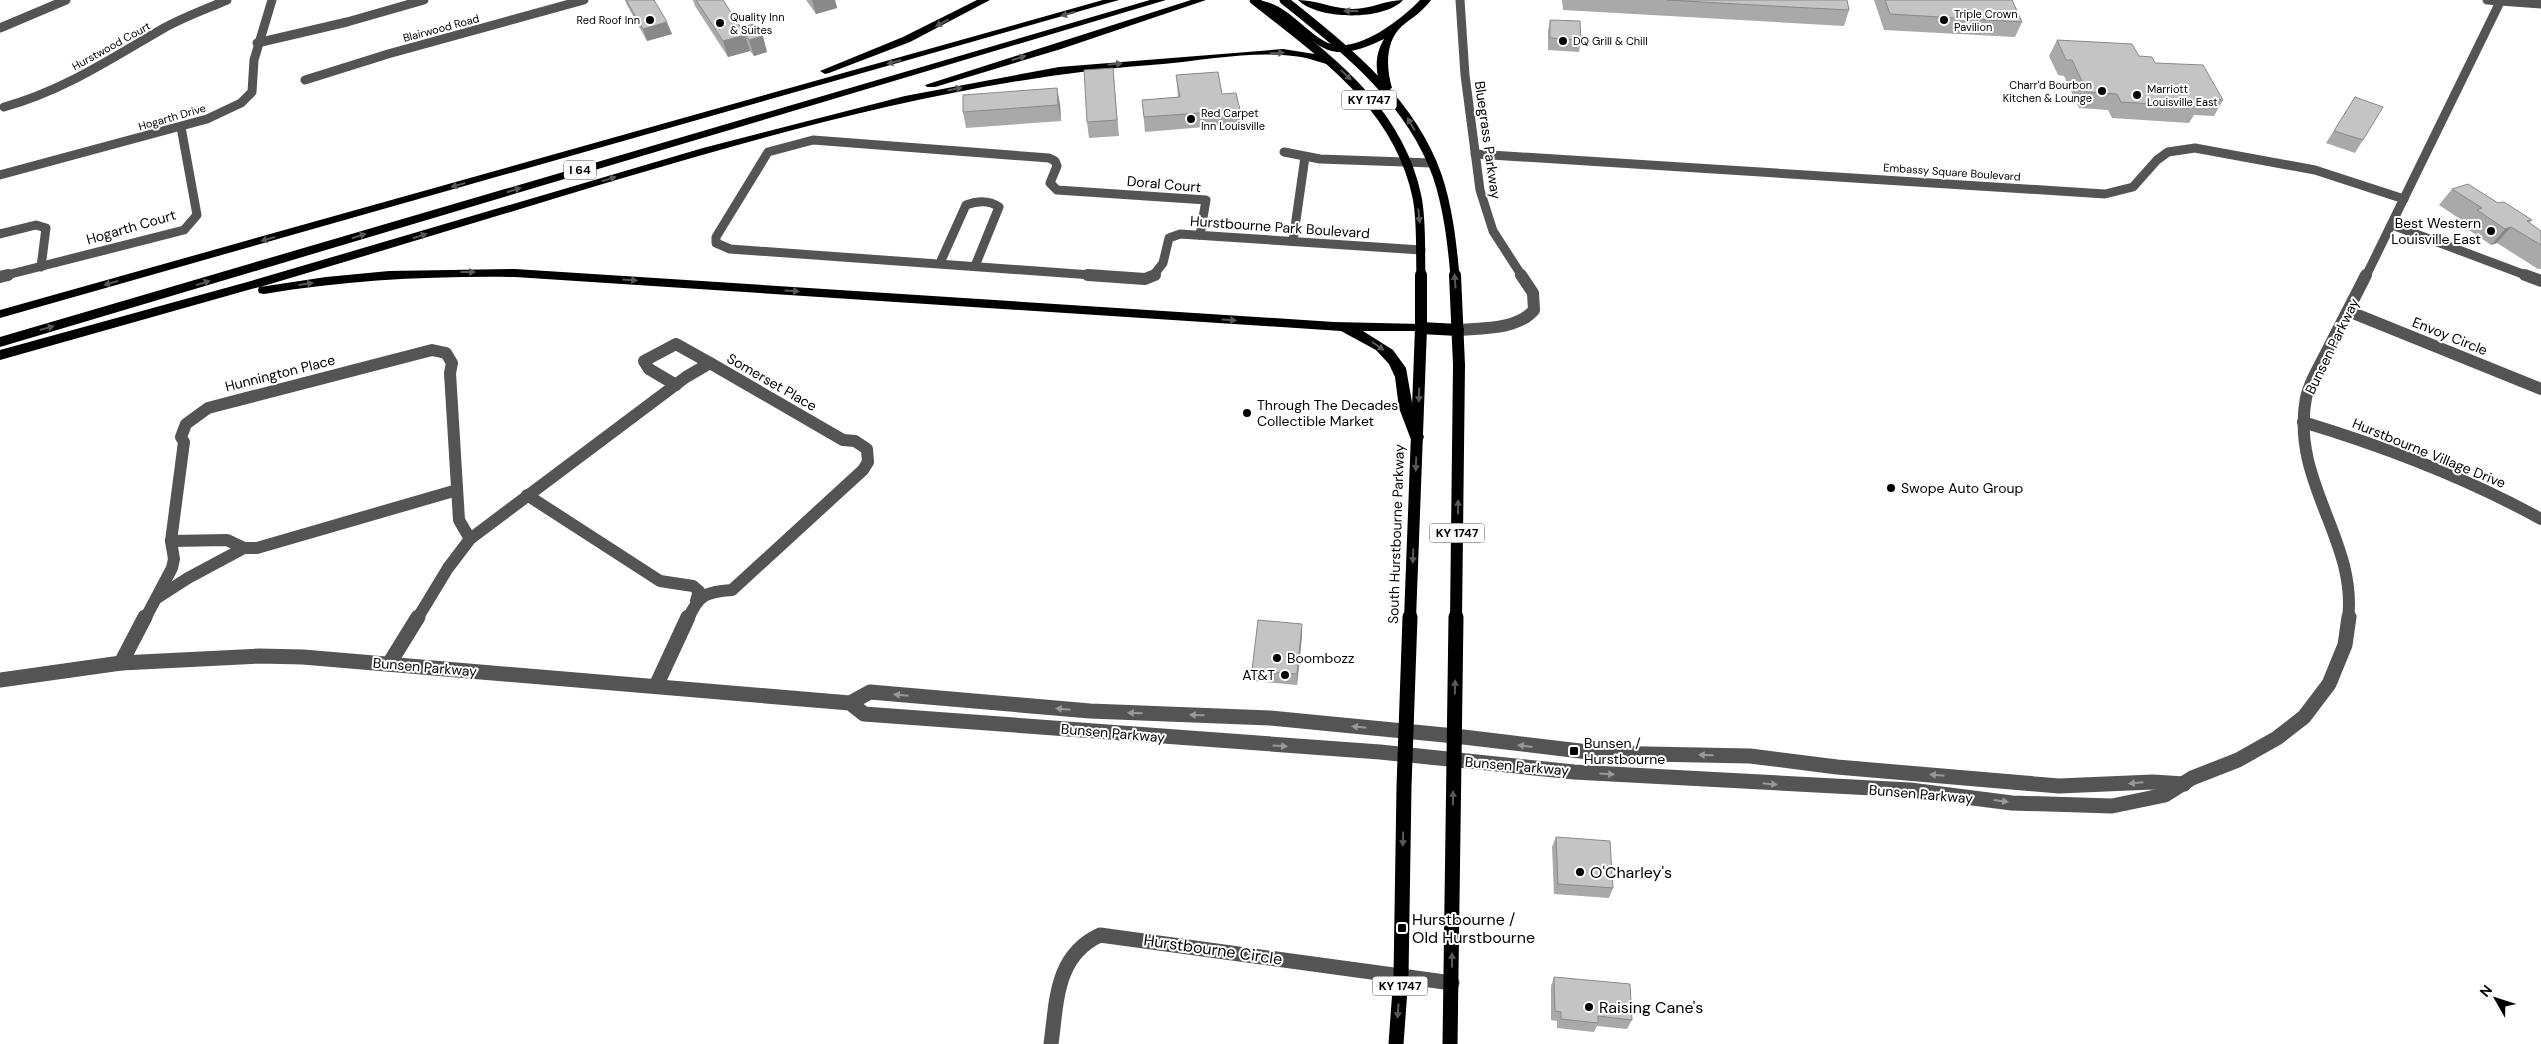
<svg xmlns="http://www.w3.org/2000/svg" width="2541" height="1044" viewBox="0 0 2541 1044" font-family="'DM Sans',sans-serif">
<rect width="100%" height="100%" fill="#fff"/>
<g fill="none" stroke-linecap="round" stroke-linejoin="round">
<g stroke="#545454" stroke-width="9">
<polyline points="1460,0 1465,75 1480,190 1493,231 1522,276"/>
<polyline points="2487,0 2541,4"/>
<polyline points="0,28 66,0"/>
<polyline points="257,43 347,22 424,0"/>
<polyline points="305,80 388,54 584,0"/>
<path d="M4 107C63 91 112 58 164 28 184 17 206 9 227 0"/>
<polyline points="1284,152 1320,159 1432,163"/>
<polyline points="1475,154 2105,194 2133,187 2157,160 2168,152 2195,148 2315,170 2404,199"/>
<polyline points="0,175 207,119 241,103 252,92 254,60 272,0"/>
<polyline points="2392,225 2528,276"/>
<polyline points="0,234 36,225 46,228 41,267"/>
<polyline points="1293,241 1305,157"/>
<path d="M940 263 966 205C977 201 989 200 999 207L975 266"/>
<polyline points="3,276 184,230 197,215 181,127"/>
<polyline points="1105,276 730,249 716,243 716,237 768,152 813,140 1049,158 1055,161 1057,166 1050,183 1057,190 1206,200 1200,235"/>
<polyline points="1153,276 1163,263 1169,238 1180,234 1421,250"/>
<polyline points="2366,276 2501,0"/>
</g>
<g stroke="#545454" stroke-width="12">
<polyline points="1088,275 1145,279 1155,275"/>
<polyline points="2525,275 2541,281"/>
<polyline points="0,277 8,275"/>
<polyline points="2348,311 2541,389"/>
<path d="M1458 330C1482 328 1517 330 1534 310L1533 293 1521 275"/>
<polyline points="676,385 649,369 644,361 676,344 710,363"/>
<path d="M2303 422C2386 447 2465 477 2541 519"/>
<polyline points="527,495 660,581 693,586 699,591 696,601"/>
<polyline points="171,541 227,540 244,548 257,548 457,490"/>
<polyline points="157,598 188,578 244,548"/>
<polyline points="145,619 172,568 174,559 171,541 184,442 181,437 186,424 208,408 432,350 446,353 452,363 450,373 459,520 470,539"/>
<path d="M417 619 448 568 470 539 686 377 710 363 843 440 855 441 867 449 868 462 863 470 732 590C706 592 699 594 688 619"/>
<path d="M2348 619C2358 541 2290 481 2306 398 2309 382 2319 367 2326 353 2339 327 2353 301 2366 275"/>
</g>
<g stroke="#545454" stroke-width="15">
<polyline points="121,663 145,617"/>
<polyline points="389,664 418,617"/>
<polyline points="0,680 121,663 259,656 303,657 850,703 864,714 1380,752 1574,772 1910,790 2012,803 2112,806 2165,795 2192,778 2238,760 2277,738 2304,717 2329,684 2345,645 2349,617"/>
<polyline points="656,686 688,617"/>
<polyline points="850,703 870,692 1090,711 1270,718 1455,736 1597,753 1750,756 1837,767 2059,786 2153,782 2184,784"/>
<path d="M1051 1044C1057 1001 1055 956 1100 935L1452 983"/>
</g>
<g stroke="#000" stroke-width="9">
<path d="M1254 0C1322 54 1398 105 1417 197 1422 222 1420 250 1421 276"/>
<path d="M1284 0C1345 49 1410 99 1437 175 1448 207 1452 243 1455 276"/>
</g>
<g stroke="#000" stroke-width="12">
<polyline points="1455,275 1459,365 1456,619"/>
<polyline points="1421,328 1458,330"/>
<polyline points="1410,619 1421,328 1421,275"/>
</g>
<g stroke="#000" stroke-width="15">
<polyline points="1396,1044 1401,976 1404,787 1410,617"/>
<polyline points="1450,1044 1456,617"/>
</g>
<g fill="#000" fill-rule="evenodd">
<polygon points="977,0 990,0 910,42 829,73 825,74 820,71 903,37"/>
<polygon points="1103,0 1119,0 0,318 0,310"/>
<polygon points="1150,0 1166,0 0,347 0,337"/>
<polygon points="1191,0 1206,0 1061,49 935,87 927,87 925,85"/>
<path d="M1253 0C1283 0 1300 27 1324 41 1353 58 1401 20 1420 0H1431C1423 11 1412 18 1402 26 1385 42 1386 67 1392 88L1386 91 1380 88C1376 70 1374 56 1384 39 1329 65 1325 49 1283 19 1273 12 1260 8 1253 0Z"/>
<path d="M1298 0C1317 0 1333 9 1353 9 1371 9 1386 0 1403 0 1384 21 1318 20 1298 0Z"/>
<path d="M1283 49 1321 55 1338 63 1333 66C1322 63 1312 59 1301 57 1256 50 1208 60 1163 64 976 77 795 127 616 180 497 216 379 252 260 287L326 277 389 271 515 269 1334 322 1421 324 1426 325 1428 328 1426 331H1363L1393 350 1406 368 1413 408 1424 437 1422 441H1412L1410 437 1399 408 1395 377 1389 364 1376 350 1341 331 515 277C431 276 347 280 264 294L259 293 258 290 259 287 0 360V350L251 281 703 148 905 96 1059 67Z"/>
</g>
</g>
<g fill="#a9a9a9">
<polygon points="625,0 654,0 672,34 647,41 627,5"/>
<polygon points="693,0 723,0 741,28 767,52 754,56 750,51 728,57 695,6"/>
<polygon points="806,0 835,0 837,8 816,14"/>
<polygon points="1562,0 1847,0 1849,10 1844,26 1563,10"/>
<polygon points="1874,0 2012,0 2022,22 2015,37 1884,30"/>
<polygon points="1550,20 1581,40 1579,52 1548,50 1548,32"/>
<polygon points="2057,40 2139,56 2155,63 2223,100 2214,116 2194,115 2189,123 2112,118 2108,110 2079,108 2064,76 2058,75 2049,56"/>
<polygon points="1113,68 1119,136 1089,138 1087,122"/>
<polygon points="1176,75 1222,94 1240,110 1240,124 1145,132 1142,100 1178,97"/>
<polygon points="2355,97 2363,140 2355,153 2326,143"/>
<polygon points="1060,104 1061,121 966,128 963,112"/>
<polygon points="2452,189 2498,203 2532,220 2529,223 2541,231 2541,269 2538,269 2497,243 2491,245 2463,226 2466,223 2439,205"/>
<polygon points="1302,635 1297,685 1252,681 1252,670"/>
<polygon points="1556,837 1613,888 1609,898 1554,894 1552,847"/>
<polygon points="1554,977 1632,1020 1627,1029 1597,1026 1594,1032 1557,1028 1557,1021 1551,1020 1551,986"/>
</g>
<g fill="#898989">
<polygon points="812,0 835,0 837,8 816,14"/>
<polygon points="667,22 672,34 647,41 643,29"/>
<polygon points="745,35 750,51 728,57 723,41"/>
<polygon points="763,36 767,52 754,56 749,40"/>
<polygon points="1057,88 1060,104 1061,121 1058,105"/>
<polygon points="2511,227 2497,243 2491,245 2505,229"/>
<polygon points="1302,624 1302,635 1297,685 1297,674"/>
</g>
<g fill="#c4c4c4" stroke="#898989">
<polygon points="626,0 654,0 667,22 643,29"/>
<polygon points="696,0 723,0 741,28 753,24 763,36 749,40 745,35 723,41"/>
<polygon points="1667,0 1847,0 1849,10 1772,6"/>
<polygon points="1885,0 2012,0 2022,22 1890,14"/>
<polygon points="1550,20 1580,21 1581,40 1550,38"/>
<polygon points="2057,40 2132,44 2139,56 2152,57 2155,63 2203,65 2223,100 2194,98 2199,107 2121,102 2117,94 2087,92 2072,60 2066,60"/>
<polygon points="1113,68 1117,120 1087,122 1084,70"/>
<polygon points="1218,72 1222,94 1236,93 1240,110 1144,117 1142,100 1180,97 1176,75"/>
<polygon points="1057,88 1058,105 963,112 963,95"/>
<polygon points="2355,97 2383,107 2363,140 2334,131"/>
<polygon points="2468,184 2498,203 2504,202 2532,220 2527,221 2541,231 2541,245 2511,227 2505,229 2477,210 2482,208 2452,189"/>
<polygon points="1258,620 1302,624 1297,674 1252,670"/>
<polygon points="1556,837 1610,841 1613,888 1558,884"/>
<polygon points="1554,977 1630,984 1632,1020 1598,1016 1598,1023 1561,1019 1561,1012 1555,1011"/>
</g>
<defs><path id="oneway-solid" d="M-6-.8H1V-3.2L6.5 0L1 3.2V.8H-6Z" transform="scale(1.25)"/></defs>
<g fill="#595959">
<use href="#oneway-solid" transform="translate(1351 11) rotate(-180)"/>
<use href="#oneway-solid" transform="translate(1068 14) rotate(165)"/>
<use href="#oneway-solid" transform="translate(942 23) rotate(152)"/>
<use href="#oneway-solid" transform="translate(1277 53) rotate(-3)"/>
<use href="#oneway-solid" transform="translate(1019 58) rotate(-17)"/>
<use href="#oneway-solid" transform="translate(894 62) rotate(165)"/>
<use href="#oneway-solid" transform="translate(1115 64) rotate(-5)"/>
<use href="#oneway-solid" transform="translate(1346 75) rotate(43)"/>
<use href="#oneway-solid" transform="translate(955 89) rotate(-11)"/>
<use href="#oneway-solid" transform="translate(1411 124) rotate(-121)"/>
<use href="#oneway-solid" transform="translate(609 179) rotate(-17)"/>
<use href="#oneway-solid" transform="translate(458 185) rotate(164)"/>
<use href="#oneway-solid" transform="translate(514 190) rotate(-17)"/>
<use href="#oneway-solid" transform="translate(1419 216) rotate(84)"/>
<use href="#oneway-solid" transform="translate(359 236) rotate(-17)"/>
<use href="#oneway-solid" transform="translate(420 236) rotate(-17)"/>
<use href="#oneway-solid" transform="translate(268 239) rotate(164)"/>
<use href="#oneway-solid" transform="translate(468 272)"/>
<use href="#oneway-solid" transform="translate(630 280) rotate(4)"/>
<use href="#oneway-solid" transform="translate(1455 281) rotate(-94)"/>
<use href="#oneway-solid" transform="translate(111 283) rotate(164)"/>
<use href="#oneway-solid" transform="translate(203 283) rotate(-17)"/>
<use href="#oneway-solid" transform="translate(306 284) rotate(-8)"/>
<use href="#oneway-solid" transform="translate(792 291) rotate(4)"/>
<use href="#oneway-solid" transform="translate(1229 320) rotate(4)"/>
<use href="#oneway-solid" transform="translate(47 328) rotate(-16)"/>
<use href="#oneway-solid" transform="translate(1378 346) rotate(35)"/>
<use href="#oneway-solid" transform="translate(1419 395) rotate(92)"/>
<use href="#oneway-solid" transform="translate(1416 464) rotate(92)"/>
<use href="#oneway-solid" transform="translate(1458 507) rotate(-90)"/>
<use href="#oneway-solid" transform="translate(1413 556) rotate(92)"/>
<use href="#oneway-solid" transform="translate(1455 687) rotate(-89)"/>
<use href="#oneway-solid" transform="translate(1453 798) rotate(-89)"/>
<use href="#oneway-solid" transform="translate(1403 839) rotate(91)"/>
<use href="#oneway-solid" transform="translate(1452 960) rotate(-90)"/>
<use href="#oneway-solid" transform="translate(1398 1011) rotate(94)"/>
</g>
<g fill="#989898">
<use href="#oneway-solid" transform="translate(901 695) rotate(-175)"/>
<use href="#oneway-solid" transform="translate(1063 709) rotate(-175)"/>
<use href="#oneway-solid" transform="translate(1135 713) rotate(-178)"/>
<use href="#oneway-solid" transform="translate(1197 715) rotate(-178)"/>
<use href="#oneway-solid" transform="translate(1359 727) rotate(-174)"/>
<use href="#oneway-solid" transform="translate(1280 746) rotate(4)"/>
<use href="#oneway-solid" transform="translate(1525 746) rotate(-173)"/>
<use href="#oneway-solid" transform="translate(1706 755) rotate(-178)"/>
<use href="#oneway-solid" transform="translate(1607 774) rotate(3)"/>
<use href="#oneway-solid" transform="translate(1937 775) rotate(-175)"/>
<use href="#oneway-solid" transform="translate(2136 783) rotate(175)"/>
<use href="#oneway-solid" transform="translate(1770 784) rotate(6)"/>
<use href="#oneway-solid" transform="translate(2001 801) rotate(7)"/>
</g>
<g fill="#000" stroke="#fff" stroke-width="2">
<circle cx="650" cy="20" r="5"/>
<circle cx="1944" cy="20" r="5"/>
<circle cx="720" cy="23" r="5"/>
<circle cx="1563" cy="41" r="5"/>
<circle cx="2102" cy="91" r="5"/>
<circle cx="2137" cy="95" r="5"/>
<circle cx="1191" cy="119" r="5"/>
<circle cx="2491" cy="231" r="5"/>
<circle cx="1247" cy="413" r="5"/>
<circle cx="1891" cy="488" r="5"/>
<circle cx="1277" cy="658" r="5"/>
<circle cx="1285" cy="675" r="5"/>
<rect x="1569" y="746" width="10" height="10" rx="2.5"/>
<circle cx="1580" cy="872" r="5"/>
<rect x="1397" y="923" width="10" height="10" rx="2.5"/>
<circle cx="1589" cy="1007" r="5"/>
</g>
<g text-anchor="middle" stroke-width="4" stroke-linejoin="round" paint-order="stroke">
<g font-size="11" fill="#000" stroke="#fff" text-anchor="start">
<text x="1954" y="18">Triple Crown<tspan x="1954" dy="13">Pavilion</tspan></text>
<text x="730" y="21">Quality Inn<tspan x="730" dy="13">&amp; Suites</tspan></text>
<text x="640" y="24" text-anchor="end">Red Roof Inn</text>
<text x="1573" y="45">DQ Grill &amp; Chill</text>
<text x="2092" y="89" text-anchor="end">Charr'd Bourbon<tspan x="2092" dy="13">Kitchen &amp; Lounge</tspan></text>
<text x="2147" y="93">Marriott<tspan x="2147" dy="13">Louisville East</tspan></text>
<text x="1201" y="117">Red Carpet<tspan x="1201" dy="13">Inn Louisville</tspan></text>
</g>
<g font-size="11" fill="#000" stroke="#fff">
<text transform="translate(441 28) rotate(-15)" y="4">Blairwood Road</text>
<text transform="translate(111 46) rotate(-29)" y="4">Hurstwood Court</text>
<text transform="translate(172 117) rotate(-16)" y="4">Hogarth Drive</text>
<text transform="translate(1952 172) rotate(4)" y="4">Embassy Square Boulevard</text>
</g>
<g fill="#fff" stroke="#4c4c4c" stroke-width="1">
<rect x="1341.5" y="90.5" width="55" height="19" rx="4"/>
<rect x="564" y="160.5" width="32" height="19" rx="4"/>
<rect x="1429.5" y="523.5" width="55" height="19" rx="4"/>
<rect x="1372.5" y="976.5" width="55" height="19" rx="4"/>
</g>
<g font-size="12" font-weight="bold" fill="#000">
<text x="1369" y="104">KY 1747</text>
<text x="580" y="174">I 64</text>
<text x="1457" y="537">KY 1747</text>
<text x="1400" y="990">KY 1747</text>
</g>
<g font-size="14" fill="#000" stroke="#fff">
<text transform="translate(1488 140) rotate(82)" y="5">Bluegrass Parkway</text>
<text transform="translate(1164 184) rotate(5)" y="5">Doral Court</text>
<text transform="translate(131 227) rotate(-16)" y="5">Hogarth Court</text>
<text transform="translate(1280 227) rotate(4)" y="5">Hurstbourne Park Boulevard</text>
<text transform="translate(2450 336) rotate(22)" y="5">Envoy Circle</text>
<text transform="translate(2332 346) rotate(-64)" y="5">Bunsen Parkway</text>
<text transform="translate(280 373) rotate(-14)" y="5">Hunnington Place</text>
<text transform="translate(772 382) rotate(30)" y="5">Somerset Place</text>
<text transform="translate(2429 453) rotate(22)" y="5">Hurstbourne Village Drive</text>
<text transform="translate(1396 534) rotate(-88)" y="5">South Hurstbourne Parkway</text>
<text transform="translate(425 667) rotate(5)" y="5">Bunsen Parkway</text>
<text transform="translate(1113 733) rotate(5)" y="5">Bunsen Parkway</text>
<text transform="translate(1517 766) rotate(5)" y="5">Bunsen Parkway</text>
<text transform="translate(1921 794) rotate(5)" y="5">Bunsen Parkway</text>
</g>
<g font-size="14" fill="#000" stroke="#fff" text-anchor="start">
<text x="2481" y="228" text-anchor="end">Best Western<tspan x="2481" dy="16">Louisville East</tspan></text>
<text x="1257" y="410">Through The Decades<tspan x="1257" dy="16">Collectible Market</tspan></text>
<text x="1901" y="493">Swope Auto Group</text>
<text x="1287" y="663">Boombozz</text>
<text x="1275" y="680" text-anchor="end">AT&amp;T</text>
<text x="1584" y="748">Bunsen /<tspan x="1584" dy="16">Hurstbourne</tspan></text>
</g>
<g font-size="16" fill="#000" stroke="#fff" text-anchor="start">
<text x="1590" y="878">O'Charley's</text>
<text x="1412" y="925">Hurstbourne /<tspan x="1412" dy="18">Old Hurstbourne</tspan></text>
<text x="1599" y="1013">Raising Cane's</text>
</g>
<g font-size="16" fill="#000" stroke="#fff">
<text transform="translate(1213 949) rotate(8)" y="6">Hurstbourne Circle</text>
</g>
</g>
<g transform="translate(2496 999) rotate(309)" stroke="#ffffff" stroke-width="4" paint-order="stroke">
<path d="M0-4L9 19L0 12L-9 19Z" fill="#000000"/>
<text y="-8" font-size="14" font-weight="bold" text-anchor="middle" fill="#000000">N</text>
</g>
</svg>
